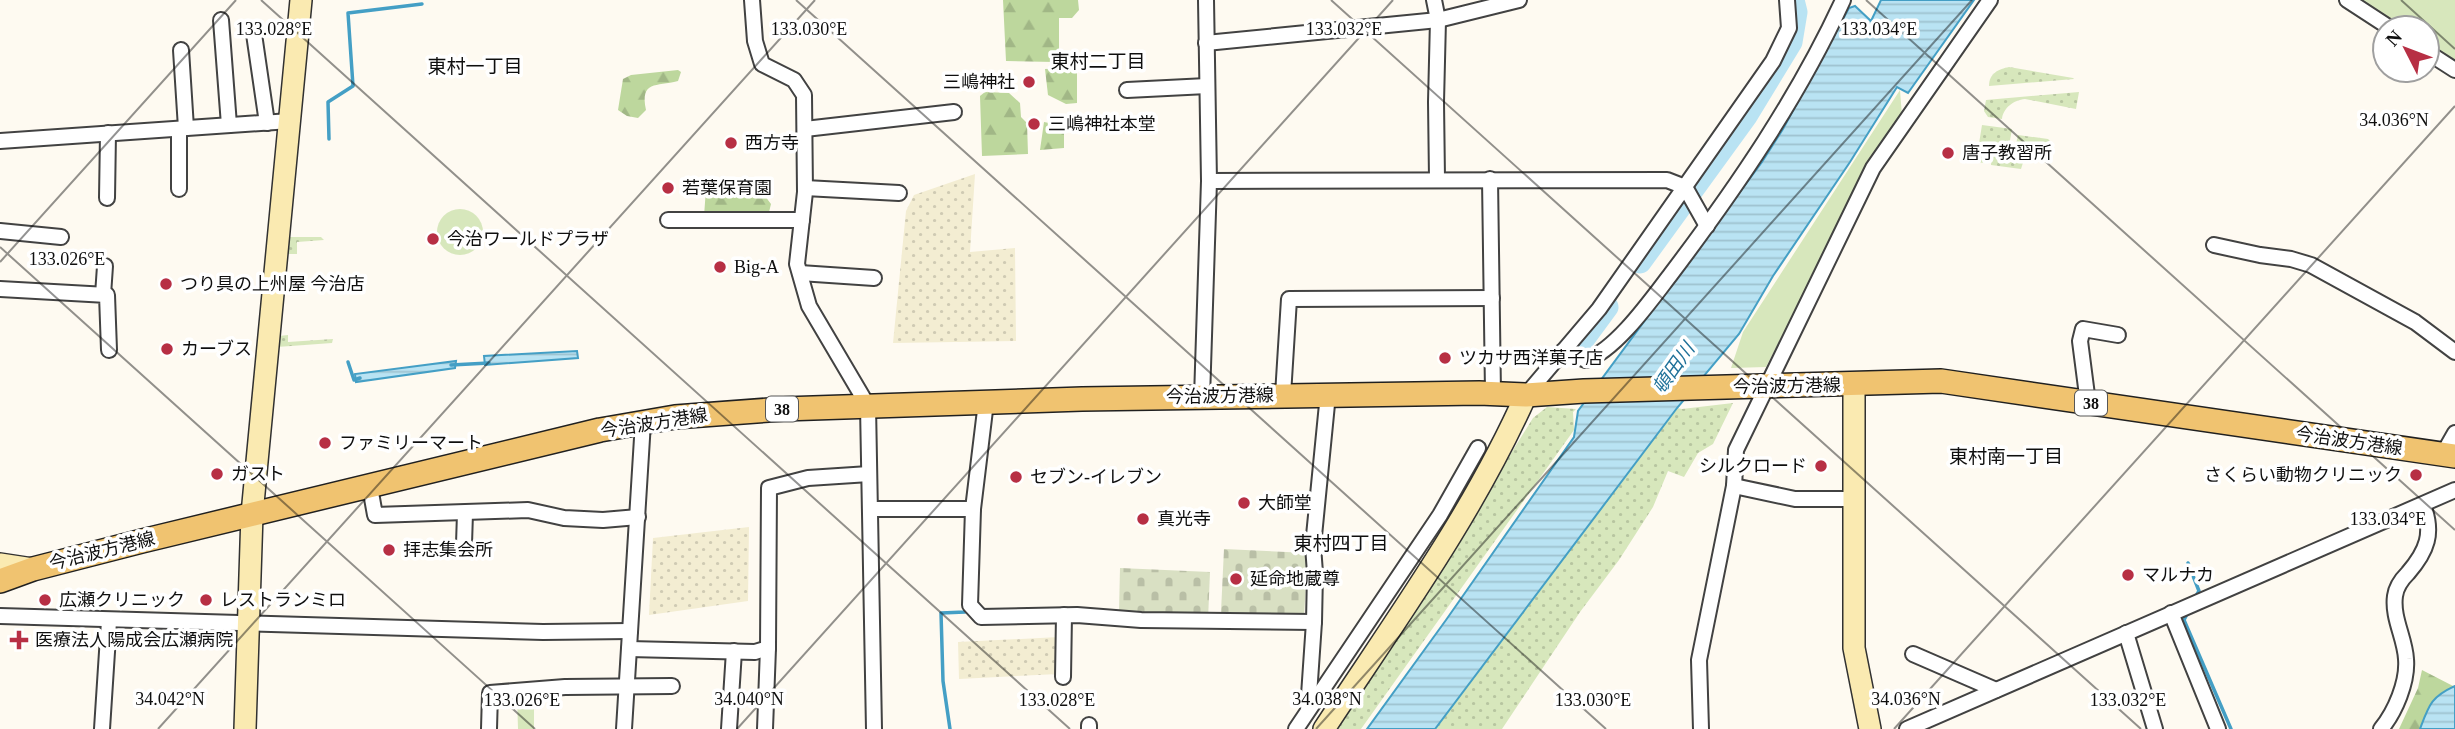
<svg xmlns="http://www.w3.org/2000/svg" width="2455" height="729" viewBox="0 0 2455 729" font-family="'Times New Roman','Noto Sans JP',serif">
<defs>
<pattern id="farmland-dots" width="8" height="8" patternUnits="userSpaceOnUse" patternTransform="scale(1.75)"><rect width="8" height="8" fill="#f3edd2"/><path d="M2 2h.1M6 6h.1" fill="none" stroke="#cfcab3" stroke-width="1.8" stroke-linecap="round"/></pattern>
<pattern id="grass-dots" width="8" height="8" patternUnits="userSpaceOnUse" patternTransform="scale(1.75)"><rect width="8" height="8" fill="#d7e7bc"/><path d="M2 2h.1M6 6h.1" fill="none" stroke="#b7c5a0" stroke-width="1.8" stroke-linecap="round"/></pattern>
<pattern id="forest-firs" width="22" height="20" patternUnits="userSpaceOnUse" patternTransform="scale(1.75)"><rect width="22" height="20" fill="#bdd79d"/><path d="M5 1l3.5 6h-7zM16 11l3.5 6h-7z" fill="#a1b786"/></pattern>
<pattern id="cemetery-stones" width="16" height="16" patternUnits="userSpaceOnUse" patternTransform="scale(1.75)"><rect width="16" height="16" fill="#d9e0c3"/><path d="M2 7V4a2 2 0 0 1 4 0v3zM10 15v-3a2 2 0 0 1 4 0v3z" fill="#b9bfa6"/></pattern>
<pattern id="water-rules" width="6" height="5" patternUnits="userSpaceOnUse" patternTransform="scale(1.75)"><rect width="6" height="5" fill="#b9e3f3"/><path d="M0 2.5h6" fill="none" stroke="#9ec2cf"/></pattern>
</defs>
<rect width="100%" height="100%" fill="#fefaf1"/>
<g fill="url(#farmland-dots)">
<polygon points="975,174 970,252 1015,248 1016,341 893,343 906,211 914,195"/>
<polygon points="749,527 748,601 649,615 653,538"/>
<polygon points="1059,637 1058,674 959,679 958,642"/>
</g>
<g fill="url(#grass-dots)">
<path d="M2009 67 2073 78 2074 79 1989 86C1989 73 1999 69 2009 67Z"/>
<path d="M2079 92 2076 109 2025 99C2014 100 2003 108 2002 119L1988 117 1984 111 1986 100Z"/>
<polygon points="1982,125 2012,129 2009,146 1987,143 1984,163 1976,162"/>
<polygon points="2018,135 2048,139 2050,141 2049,151 2027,150 2021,169 1991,165 1992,150 2014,153"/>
<polygon points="286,237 321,237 324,240 297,242 297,254 285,254 279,336 288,335 288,342 333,339 332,343 277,347"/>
<polygon points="1733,403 1713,444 1698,453 1684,477 1668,471 1653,507 1619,560 1580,612 1502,729 1435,729 1677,408 1682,409"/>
<polygon points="1547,407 1576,409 1573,412 1574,430 1361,729 1330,729 1456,541 1533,418"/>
</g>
<g fill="url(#forest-firs)">
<polygon points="1003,0 1078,0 1079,10 1072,18 1059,18 1059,57 1055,62 1006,61"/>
<polygon points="1077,67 1077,103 1066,104 1048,95 1045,69"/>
<path d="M678 70 681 72 678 81C656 87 640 80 646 110L638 118 627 116 618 110 623 79 631 75Z"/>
<polygon points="985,92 1009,93 1020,103 1021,117 1027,123 1028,154 982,156 980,96"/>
<polygon points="1044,122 1064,126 1064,148 1040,150"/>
<polygon points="756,184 771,204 768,216 704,216 706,189 752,189"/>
<polygon points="2422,670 2455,687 2455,729 2399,729 2418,688"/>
</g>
<g fill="url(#cemetery-stones)">
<polygon points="1224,549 1308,553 1304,616 1221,612"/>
<polygon points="1120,568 1210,572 1208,620 1119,612"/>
</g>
<g fill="#d7e7bc">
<polygon points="2360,0 2455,0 2455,64 2427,45 2427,28 2401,28"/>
<polygon points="1900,90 1902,116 1856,189 1766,367 1731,368 1743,332"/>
<circle cx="460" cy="232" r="23"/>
<polygon points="534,694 534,729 518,729 517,695"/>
</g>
<g fill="url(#water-rules)" stroke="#449fc5" stroke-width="2">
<polygon points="1881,0 1974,0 1908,93 1897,87 1850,162 1773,276 1739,334 1677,408 1435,729 1367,729 1446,620 1574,437 1578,411 1762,162 1783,129 1849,8 1855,6 1871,21"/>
<polygon points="577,351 578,358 485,365 484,356"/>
<polygon points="456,361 455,368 356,382 355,374"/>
<path d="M2455 686V729H2420C2429 705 2431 697 2455 686Z"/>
</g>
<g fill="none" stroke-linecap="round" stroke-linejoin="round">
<g stroke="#449fc5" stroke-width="3.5">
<polyline points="329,139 328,102 353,86 348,13 422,4"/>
<polyline points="348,362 354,380 360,378"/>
<polyline points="451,365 489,363"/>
<polyline points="2188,563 2199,591 2196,596"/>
<polyline points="2188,612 2184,620 2231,729"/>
<polyline points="950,729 943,681 941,613 965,612 965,608"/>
</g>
<g stroke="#b9e3f3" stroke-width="23">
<polyline points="1640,262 1746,116 1791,42 1796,12 1793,0"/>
<polyline points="1582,341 1607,307"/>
</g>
<g stroke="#424242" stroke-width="18">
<g id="street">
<polyline points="752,0 755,41 762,64 794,80 804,95 805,192 797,264 809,306 868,406 874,729"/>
<polyline points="1434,0 1438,20 1436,102 1437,179"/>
<polyline points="2347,0 2390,28"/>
<polyline points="221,20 229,125"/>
<polyline points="254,34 267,123"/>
<polyline points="1206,43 1438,20 1519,0"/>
<polyline points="181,50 186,128"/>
<polyline points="2427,52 2455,70"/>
<polyline points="1127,90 1207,86"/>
<polyline points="179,129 179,189"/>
<polyline points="805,129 954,112"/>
<polyline points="0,141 290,121"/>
<polyline points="1490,179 1493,393"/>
<polyline points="1209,181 1667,180 1685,187 1707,226"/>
<polyline points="805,188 899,193"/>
<polyline points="107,198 108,133"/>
<polyline points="668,220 802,220"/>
<polyline points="0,231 61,237"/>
<polyline points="2214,245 2260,255 2291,259 2311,265 2415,322 2455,352"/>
<polyline points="800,273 874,278"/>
<polyline points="0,289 107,295 109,350"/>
<polyline points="103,295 105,266"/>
<path d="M1563 351 1586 360C1616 350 1651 300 1671 274 1736 188 1798 98 1843 0"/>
<polyline points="1283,395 1289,299 1492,298"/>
<polyline points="1526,395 1599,309 1773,61 1789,28 1787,0"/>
<polyline points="1202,398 1209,181 1206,0"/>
<polyline points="2088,403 2080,341 2083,329 2118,335"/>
<polyline points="2443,454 2455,433"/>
<polyline points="1734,486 1795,499 1854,499"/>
<polyline points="370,487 375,515 528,510 564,518 603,520 638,517"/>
<polyline points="870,509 973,509 986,402"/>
<polyline points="973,509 970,605 981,617 1077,615 1141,620 1314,622"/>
<polyline points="464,544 465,513"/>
<polyline points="2171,613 2218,729"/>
<polyline points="0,616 543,632 630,631"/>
<polyline points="2126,633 2155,729"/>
<polyline points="629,649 755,652 768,648 769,488 808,478 869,474"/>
<polyline points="1913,654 1996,690"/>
<polyline points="1063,677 1064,615"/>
<polyline points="1308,710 1314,622 1315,573 1313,546 1328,394"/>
<polyline points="102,729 109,621"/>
<polyline points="489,729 490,693 565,687 672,686"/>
<polyline points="624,729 643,422"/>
<polyline points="729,729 734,651"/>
<polyline points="765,729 768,648"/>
<polyline points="1089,729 1089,725"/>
<polyline points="1296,729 1440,515 1478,448"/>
<polyline points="1701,729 1699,660 1734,486 1736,450 1873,168 1990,0"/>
<polyline points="1907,729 2455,490"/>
<path d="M2381 729C2395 712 2408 682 2406 659 2405 638 2392 618 2395 596 2396 588 2402 579 2408 573 2427 551 2434 533 2423 505"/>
</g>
</g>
<g stroke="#313131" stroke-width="24">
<g id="secondary">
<polyline points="1854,385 1854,648 1870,729"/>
<polyline points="0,564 33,569"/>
<polyline points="245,729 252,514 301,0"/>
<path d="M1324 729C1395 621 1473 514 1526 395"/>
</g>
</g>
<g stroke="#202020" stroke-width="26">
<polyline id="primary" points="0,581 33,569 142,541 600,430 675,417 783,409 1082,399 1479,393 1526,395 1584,391 1941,381 2455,456"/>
</g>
<use href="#street" stroke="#fff" stroke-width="14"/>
<use href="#secondary" stroke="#faeab1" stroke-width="21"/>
<use href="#primary" stroke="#f0c370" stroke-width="23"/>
</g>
<path fill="none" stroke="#0f0f0f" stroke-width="2" stroke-opacity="0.45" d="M261 0 1070 729M796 0 1606 729M1331 0 2141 729M1866 0 2455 530M2401 0 2455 49M0 247 535 729M0 262 236 0M158 729 815 0M737 729 1393 0M1316 729 1972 0M1894 729 2455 106"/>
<g fill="#b72f44" stroke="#fff" stroke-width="2.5">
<circle cx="1029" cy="82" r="7"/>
<circle cx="1034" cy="124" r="7"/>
<circle cx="731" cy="143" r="7"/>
<circle cx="1948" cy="153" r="7"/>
<circle cx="668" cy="188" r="7"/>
<circle cx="433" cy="239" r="7"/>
<circle cx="720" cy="267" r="7"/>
<circle cx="166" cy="284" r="7"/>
<circle cx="167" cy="349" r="7"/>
<circle cx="1445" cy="358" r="7"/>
<circle cx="325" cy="443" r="7"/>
<circle cx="1821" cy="466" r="7"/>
<circle cx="217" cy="474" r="7"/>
<circle cx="2416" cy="475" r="7"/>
<circle cx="1016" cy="477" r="7"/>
<circle cx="1244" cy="503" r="7"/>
<circle cx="1143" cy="519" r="7"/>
<circle cx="389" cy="550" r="7"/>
<circle cx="2128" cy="575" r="7"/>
<circle cx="1236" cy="579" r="7"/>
<circle cx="45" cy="600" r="7"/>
<circle cx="206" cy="600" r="7"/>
<path d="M15.5 629.5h7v7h7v7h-7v7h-7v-7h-7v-7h7z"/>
</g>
<g text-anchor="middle" stroke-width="7" stroke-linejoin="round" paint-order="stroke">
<g fill="#fff" stroke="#575757" stroke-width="2">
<rect x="2075" y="390.5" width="32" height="25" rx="5"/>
<rect x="766" y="396.5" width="32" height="25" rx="5"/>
</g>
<g font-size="16" font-weight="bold" fill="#0f0f0f">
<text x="2091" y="409">38</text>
<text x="782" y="415">38</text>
</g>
<g font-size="18" fill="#0f0f0f" stroke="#fff" text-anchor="start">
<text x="1015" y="88" text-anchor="end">三嶋神社</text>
<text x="1048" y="130">三嶋神社本堂</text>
<text x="745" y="149">西方寺</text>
<text x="1962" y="159">唐子教習所</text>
<text x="682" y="194">若葉保育園</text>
<text x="447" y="245">今治ワールドプラザ</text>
<text x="734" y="273">Big-A</text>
<text x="180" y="290">つり具の上州屋 今治店</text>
<text x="181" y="355">カーブス</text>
<text x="1459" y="364">ツカサ西洋菓子店</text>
<text x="339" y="449">ファミリーマート</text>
<text x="1807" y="472" text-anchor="end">シルクロード</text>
<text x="231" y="480">ガスト</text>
<text x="2402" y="481" text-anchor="end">さくらい動物クリニック</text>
<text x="1030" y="483">セブン-イレブン</text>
<text x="1258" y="509">大師堂</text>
<text x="1157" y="525">真光寺</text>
<text x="403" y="556">拝志集会所</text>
<text x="2142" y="581">マルナカ</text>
<text x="1250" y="585">延命地蔵尊</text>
<text x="59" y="606">広瀬クリニック</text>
<text x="220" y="606">レストランミロ</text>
<text x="35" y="646">医療法人陽成会広瀬病院</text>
</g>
<g font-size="18" fill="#0f0f0f" stroke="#fff">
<text transform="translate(1787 386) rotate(-1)" y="6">今治波方港線</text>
<text transform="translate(1220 396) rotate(-1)" y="6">今治波方港線</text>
<text transform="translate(654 423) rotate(-9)" y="6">今治波方港線</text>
<text transform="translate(2349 441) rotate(8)" y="6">今治波方港線</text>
<text transform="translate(102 551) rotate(-14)" y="6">今治波方港線</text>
</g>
<g font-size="19" fill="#0f0f0f" stroke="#fff">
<text x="1098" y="68">東村二丁目</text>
<text x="475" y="73">東村一丁目</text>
<text x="2006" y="463">東村南一丁目</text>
<text x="1341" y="550">東村四丁目</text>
</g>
<g font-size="19" font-style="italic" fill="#1f7199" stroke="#fff">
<text transform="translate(1673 368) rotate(-55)" y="7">頓田川</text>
</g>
</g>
<g font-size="18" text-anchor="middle" fill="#0f0f0f" stroke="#fff" stroke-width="7" stroke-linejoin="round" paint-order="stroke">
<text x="274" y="35">133.028°E</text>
<text x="809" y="35">133.030°E</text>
<text x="1344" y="35">133.032°E</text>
<text x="1879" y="35">133.034°E</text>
<text x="2394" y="126">34.036°N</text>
<text x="67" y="265">133.026°E</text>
<text x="2388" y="525">133.034°E</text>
<text x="170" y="705">34.042°N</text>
<text x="749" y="705">34.040°N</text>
<text x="1327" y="705">34.038°N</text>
<text x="1906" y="705">34.036°N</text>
<text x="522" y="706">133.026°E</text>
<text x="1057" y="706">133.028°E</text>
<text x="1593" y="706">133.030°E</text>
<text x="2128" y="706">133.032°E</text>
</g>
<g transform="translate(2406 49) rotate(312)"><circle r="33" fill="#ffffff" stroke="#9f9f9f" stroke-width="2"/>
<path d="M0-5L12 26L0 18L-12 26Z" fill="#b72f44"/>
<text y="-10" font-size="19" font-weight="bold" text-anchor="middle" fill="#0f0f0f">N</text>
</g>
</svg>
